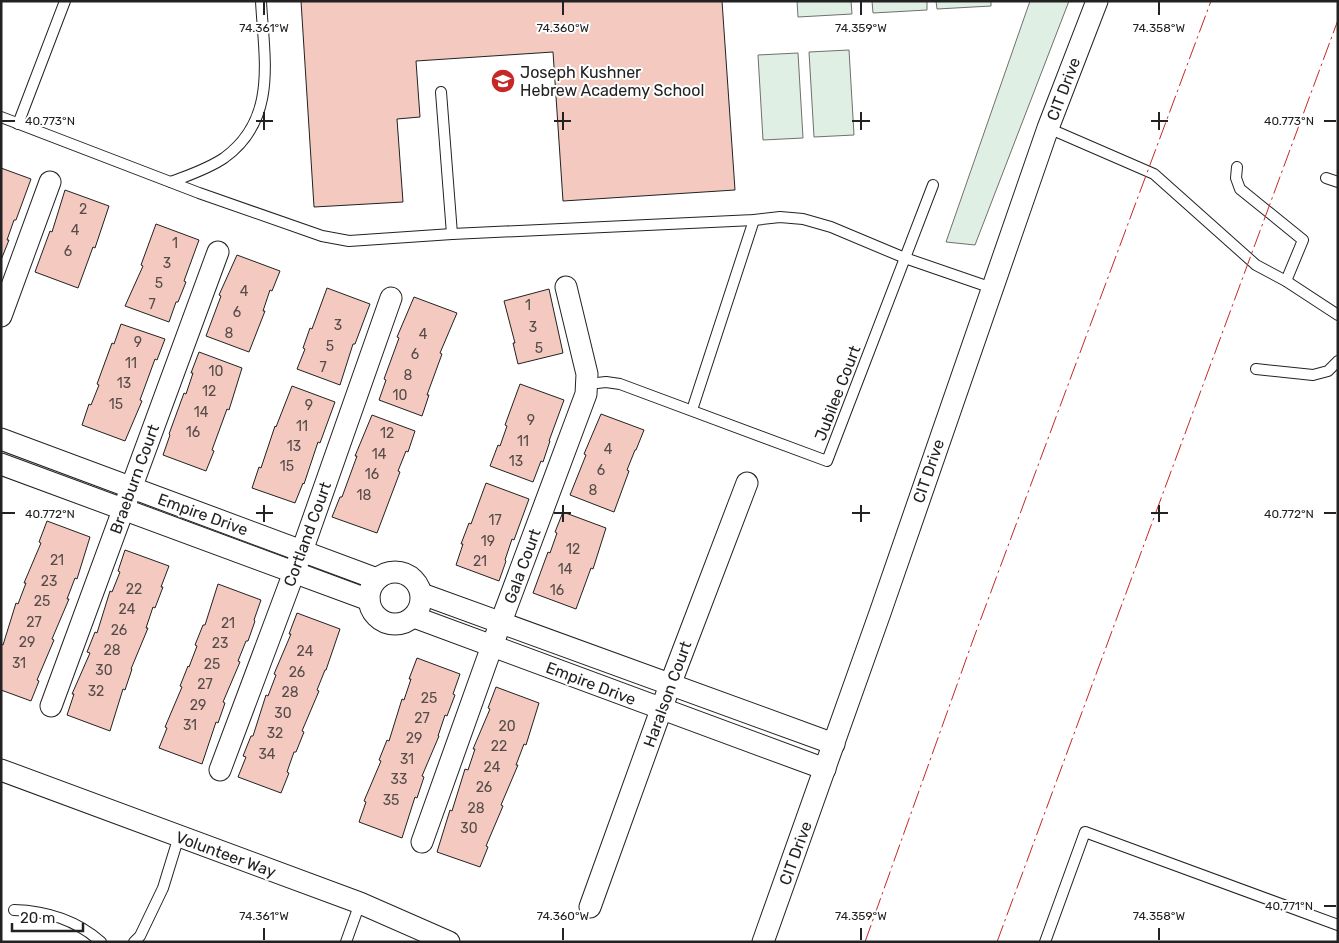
<svg xmlns="http://www.w3.org/2000/svg" width="1339" height="943" viewBox="0 0 1339 943" font-family="Rubik,sans-serif">
<rect width="100%" height="100%" fill="#fff"/>
<g fill="#e0efe3" stroke="#6f6f6f">
<polygon points="797,1 851,1 852,14 798,17"/>
<polygon points="872,1 927,1 927,10 873,13"/>
<polygon points="936,1 991,1 991,6 937,9"/>
<polygon points="1030,1 1069,1 975,245 946,242"/>
<polygon points="849,50 854,135 814,137 809,52"/>
<polygon points="798,53 803,138 763,140 758,55"/>
</g>
<g fill="#f3c9c0" stroke="#222">
<polygon points="301,1 722,1 735,190 563,201 553,52 416,61 420,117 397,119 403,202 314,207"/>
<polygon points="1,168 31,179 16,220 14,220 7,240 9,240 1,260"/>
<polygon points="65,190 109,206 95,248 93,247 78,288 35,272 50,231 52,232"/>
<polygon points="156,224 199,240 184,281 186,282 178,302 176,302 169,322 125,306 143,266 141,265"/>
<polygon points="237,255 280,271 272,291 270,290 263,311 265,311 249,352 206,336 221,296 219,295"/>
<polygon points="327,288 370,304 355,344 353,344 340,385 297,369 305,349 303,348 310,328 312,329"/>
<polygon points="549,289 563,353 518,364 513,343 515,343 504,301"/>
<polygon points="414,297 457,313 440,353 442,354 427,395 429,395 422,416 379,400 386,380 384,379 399,338 397,337"/>
<polygon points="121,324 165,339 157,360 155,359 140,400 142,401 125,441 82,425 89,404 91,405 99,385 97,384 112,343 114,344"/>
<polygon points="199,352 242,368 229,410 227,409 212,450 214,451 206,471 163,455 170,435 169,434 184,393 186,394 193,373 191,373"/>
<polygon points="520,384 564,400 549,441 550,441 543,462 541,461 533,482 490,466 498,445 500,446 507,426 505,425"/>
<polygon points="292,386 335,402 320,443 318,442 304,484 303,483 295,503 252,488 259,467 261,468 275,426 276,427"/>
<polygon points="601,414 644,430 636,450 635,450 627,470 629,471 614,512 570,495 586,455 584,454"/>
<polygon points="372,415 415,431 408,452 406,451 398,471 400,472 377,533 332,517 340,497 342,497 357,456 355,456"/>
<polygon points="486,483 529,499 514,540 512,539 505,560 506,561 499,581 456,565 463,544 461,544 469,523 471,524"/>
<polygon points="563,512 606,528 593,569 591,568 576,609 533,593 548,552 550,553 557,533 555,532"/>
<polygon points="47,521 90,537 77,579 75,578 67,599 69,599 52,639 54,640 37,680 39,681 31,701 1,690 1,644 3,645 16,603 18,604 26,583 24,583 41,543 39,542"/>
<polygon points="125,550 169,566 161,587 163,587 155,608 153,607 146,628 148,628 131,669 132,669 125,690 123,689 110,731 67,715 74,694 72,694 90,653 87,652 95,632 97,633 110,591 112,592 120,572 118,571"/>
<polygon points="218,584 261,600 254,620 255,621 248,641 246,641 238,661 240,662 223,702 225,703 218,723 216,722 202,764 159,748 167,728 165,727 182,687 180,686 188,666 189,667 197,646 195,645 203,625 205,625"/>
<polygon points="297,613 340,629 326,670 325,670 317,690 319,691 302,731 304,732 296,752 294,752 287,772 289,773 281,793 238,777 246,757 243,756 251,736 253,736 266,695 268,696 276,675 274,674 291,634 289,634"/>
<polygon points="417,658 460,674 453,694 455,695 447,716 445,715 438,736 439,736 422,776 424,777 417,798 415,797 402,838 359,822 366,802 364,801 381,761 379,760 387,740 389,741 402,699 404,700 411,679 409,679"/>
<polygon points="496,687 539,703 526,745 524,744 516,765 518,765 501,805 503,806 486,846 488,847 480,867 437,852 450,810 452,811 465,769 468,770 475,749 473,749 490,709 488,708"/>
</g>
<g fill="none" stroke-linecap="round" stroke-linejoin="round">
<g stroke="#222" stroke-width="12">
<g id="lane">
<polyline points="441,92 452,234"/>
<polyline points="1,117 199,193 322,236 349,241 452,234 754,220 780,217 803,219 831,227 905,258 992,288"/>
<polyline points="18,124 65,1"/>
<polyline points="1048,128 1154,174 1256,265 1286,281 1338,315"/>
<polyline points="1237,167 1236,178 1240,189 1303,240 1286,281"/>
<polyline points="1326,178 1338,182"/>
<path d="M171 182C189 175 208 169 224 158 278 119 264 59 261 1"/>
<polyline points="1256,369 1313,375 1328,371 1338,361"/>
<polyline points="588,384 606,382 620,384 827,461 933,185"/>
<polyline points="692,410 754,220"/>
<path d="M14 910C48 911 76 920 101 942"/>
<polyline points="134,942 140,936 163,888 179,836"/>
<polyline points="346,942 360,903"/>
<polyline points="1045,942 1085,832 1338,925"/>
</g>
</g>
<g stroke="#222" stroke-width="23">
<g id="street">
<polyline points="1,316 50,182"/>
<polyline points="1,439 377,579"/>
<polyline points="1,464 369,600"/>
<circle cx="395" cy="598" r="26"/>
<polyline points="422,594 834,744"/>
<polyline points="414,617 825,769"/>
<polyline points="51,706 218,252"/>
<polyline points="1,770 360,903 449,942"/>
<polyline points="220,770 302,551 391,298"/>
<polyline points="422,842 492,646 586,394 587,374 566,287"/>
<polyline points="590,907 670,685 747,483"/>
<polyline points="763,942 880,613 1048,128 1097,1"/>
</g>
</g>
<use href="#lane" stroke="#fff" stroke-width="10"/>
<use href="#street" stroke="#fff" stroke-width="21"/>
<g stroke="#c62828" stroke-width="1" stroke-dasharray="18 4 2.5 4" stroke-linecap="butt">
<polyline points="865,942 973,640 1211,1"/>
<polyline points="997,942 1338,20"/>
</g>
</g>
<path fill="none" stroke="#222" stroke-width="2" d="M264 2V15M563 2V15M861 2V15M1159 2V15M264 112V130M563 112V130M861 112V130M1159 112V130M2 121H15M256 121H273M554 121H571M852 121H870M1151 121H1168M1324 121H1336M264 505V522M563 505V522M861 505V522M1159 505V522M2 513H15M256 513H273M554 513H571M852 513H870M1151 513H1168M1324 513H1336M1324 906H1336M264 928V940M563 928V940M861 928V940M1159 928V940"/>
<defs>
<g id="school-disc" transform="scale(1.25)"><circle r="9.5" fill="#c62828" stroke="#fff"/><path d="M0-5L7-2L0 1L-7-2ZM-4 1L0 2.5L4 1V4Q0 6-4 4Z" fill="#fff"/></g>
</defs>
<g fill-rule="evenodd">
<use href="#school-disc" x="503" y="81"/>
</g>
<g text-anchor="middle" stroke-width="4" stroke-linejoin="round" paint-order="stroke">
<g font-size="14" fill="#564c4a">
<text x="83" y="214">2</text>
<text x="75" y="235">4</text>
<text x="175" y="248">1</text>
<text x="68" y="256">6</text>
<text x="167" y="268">3</text>
<text x="159" y="288">5</text>
<text x="244" y="296">4</text>
<text x="152" y="309">7</text>
<text x="528" y="310">1</text>
<text x="237" y="317">6</text>
<text x="338" y="330">3</text>
<text x="533" y="332">3</text>
<text x="229" y="338">8</text>
<text x="423" y="339">4</text>
<text x="138" y="347">9</text>
<text x="330" y="351">5</text>
<text x="539" y="353">5</text>
<text x="415" y="359">6</text>
<text x="131" y="368">11</text>
<text x="323" y="372">7</text>
<text x="216" y="376">10</text>
<text x="408" y="380">8</text>
<text x="124" y="388">13</text>
<text x="209" y="396">12</text>
<text x="400" y="400">10</text>
<text x="116" y="409">15</text>
<text x="309" y="410">9</text>
<text x="201" y="417">14</text>
<text x="531" y="425">9</text>
<text x="302" y="431">11</text>
<text x="193" y="437">16</text>
<text x="387" y="438">12</text>
<text x="523" y="446">11</text>
<text x="294" y="451">13</text>
<text x="608" y="454">4</text>
<text x="379" y="459">14</text>
<text x="516" y="466">13</text>
<text x="287" y="471">15</text>
<text x="601" y="475">6</text>
<text x="372" y="479">16</text>
<text x="593" y="495">8</text>
<text x="364" y="500">18</text>
<text x="495" y="525">17</text>
<text x="488" y="546">19</text>
<text x="573" y="554">12</text>
<text x="57" y="565">21</text>
<text x="480" y="566">21</text>
<text x="565" y="574">14</text>
<text x="49" y="586">23</text>
<text x="134" y="594">22</text>
<text x="557" y="595">16</text>
<text x="42" y="606">25</text>
<text x="127" y="614">24</text>
<text x="34" y="627">27</text>
<text x="228" y="628">21</text>
<text x="119" y="635">26</text>
<text x="27" y="647">29</text>
<text x="220" y="648">23</text>
<text x="112" y="655">28</text>
<text x="305" y="656">24</text>
<text x="19" y="668">31</text>
<text x="212" y="669">25</text>
<text x="104" y="675">30</text>
<text x="297" y="677">26</text>
<text x="205" y="689">27</text>
<text x="96" y="696">32</text>
<text x="290" y="697">28</text>
<text x="429" y="703">25</text>
<text x="198" y="710">29</text>
<text x="283" y="718">30</text>
<text x="422" y="723">27</text>
<text x="190" y="730">31</text>
<text x="507" y="731">20</text>
<text x="275" y="738">32</text>
<text x="414" y="743">29</text>
<text x="499" y="751">22</text>
<text x="267" y="759">34</text>
<text x="407" y="764">31</text>
<text x="492" y="772">24</text>
<text x="399" y="784">33</text>
<text x="484" y="792">26</text>
<text x="391" y="805">35</text>
<text x="476" y="813">28</text>
<text x="469" y="833">30</text>
</g>
<g font-size="16" fill="#222" stroke="#fff" text-anchor="start">
<text x="520" y="78">Joseph Kushner<tspan x="520" dy="18">Hebrew Academy School</tspan></text>
</g>
<g font-size="16" fill="#222" stroke="#fff">
<text transform="translate(1063 89) rotate(-69)" y="6">CIT Drive</text>
<text transform="translate(837 393) rotate(-69)" y="6">Jubilee Court</text>
<text transform="translate(928 471) rotate(-71)" y="6">CIT Drive</text>
<text transform="translate(134 479) rotate(-70)" y="6">Braeburn Court</text>
<text transform="translate(203 514) rotate(20)" y="6">Empire Drive</text>
<text transform="translate(307 534) rotate(-70)" y="6">Cortland Court</text>
<text transform="translate(522 566) rotate(-70)" y="6">Gala Court</text>
<text transform="translate(591 683) rotate(21)" y="6">Empire Drive</text>
<text transform="translate(667 694) rotate(-70)" y="6">Haralson Court</text>
<text transform="translate(795 853) rotate(-70)" y="6">CIT Drive</text>
<text transform="translate(226 854) rotate(20)" y="6">Volunteer Way</text>
</g>
</g>
<g font-size="12" text-anchor="middle" fill="#222" stroke="#fff" stroke-width="4" stroke-linejoin="round" paint-order="stroke">
<text x="264" y="32">74.361°W</text>
<text x="563" y="32">74.360°W</text>
<text x="861" y="32">74.359°W</text>
<text x="1159" y="32">74.358°W</text>
<text x="50" y="125">40.773°N</text>
<text x="1289" y="125">40.773°N</text>
<text x="50" y="518">40.772°N</text>
<text x="1289" y="518">40.772°N</text>
<text x="1289" y="910">40.771°N</text>
<text x="264" y="920">74.361°W</text>
<text x="563" y="920">74.360°W</text>
<text x="861" y="920">74.359°W</text>
<text x="1159" y="920">74.358°W</text>
</g>
<rect width="1339" height="943" fill="none" stroke="#222222" stroke-width="5"/>
<path d="M12 923v8h71v-8" fill="none" stroke="#222222" stroke-width="2.5"/>
<text x="20" y="923" font-size="15" fill="#222222" stroke="#ffffff" stroke-width="4" paint-order="stroke">20 m</text>
</svg>
